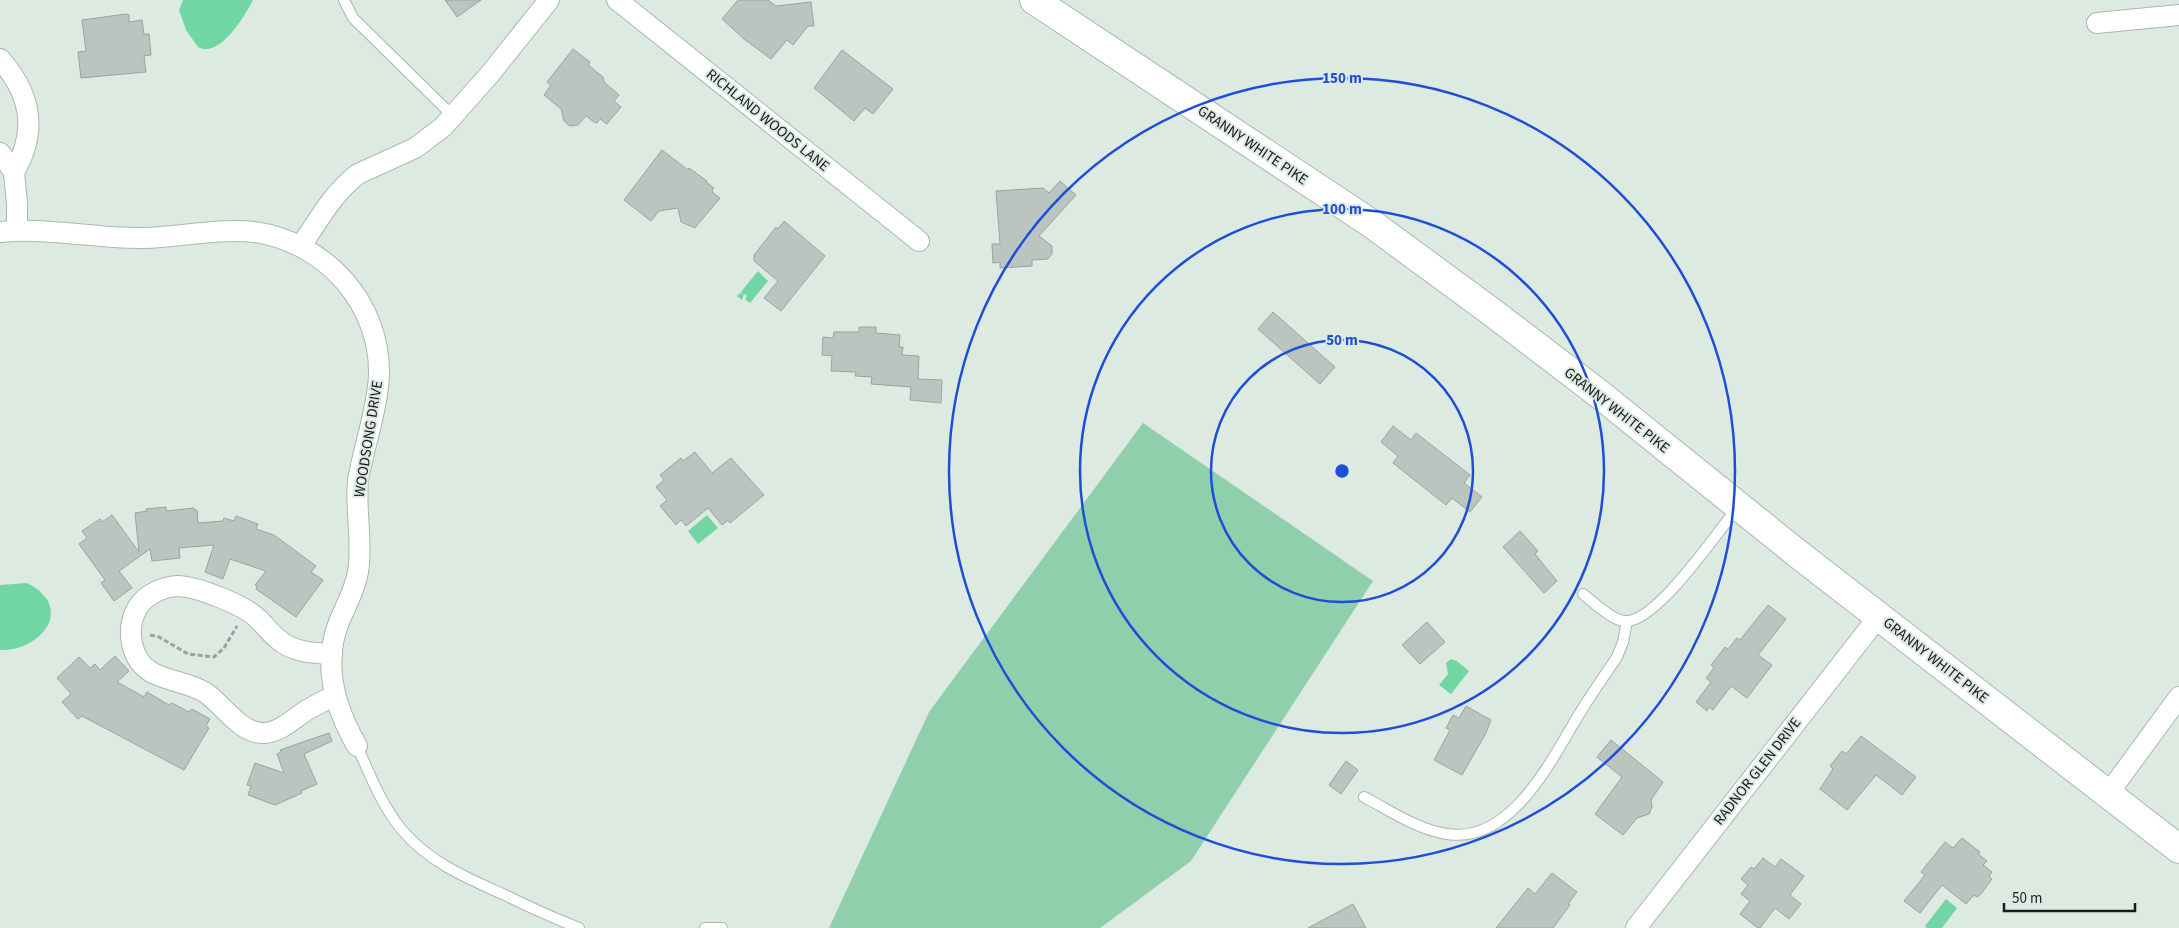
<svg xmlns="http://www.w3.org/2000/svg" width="2179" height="928" viewBox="0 0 2179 928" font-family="'Source Sans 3',sans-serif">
<rect width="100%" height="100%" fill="#ddeae2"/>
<polygon fill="#8fcfac" points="1143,423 1373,581 1191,861 1100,928 829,928 929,712"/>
<g fill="#71d6a4">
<path d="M183 0H253C245 16 219 59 198 47L186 30 179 10Z"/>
<polygon points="758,271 768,281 750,303 745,299 747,296 744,294 742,300 737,296 740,293 743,294 741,292"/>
<polygon points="707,515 718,528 698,544 688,531"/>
<path d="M27 583C76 608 41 651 0 650V585Z"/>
<polygon points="1451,659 1457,661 1469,671 1451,694 1439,685 1448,674 1446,663"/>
<polygon points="1946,899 1957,908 1942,928 1927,928 1925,926"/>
</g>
<g fill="#b9c5be" stroke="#98a49d">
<polygon points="445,0 481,0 457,17"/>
<polygon points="738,0 768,0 776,6 811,2 814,26 808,26 793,45 787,40 771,59 744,39 722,19"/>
<polygon points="126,14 129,15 129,22 142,20 144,34 149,34 151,55 144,56 146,72 81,78 78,52 86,51 82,20"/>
<polygon points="573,49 590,62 588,65 603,77 604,82 619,95 614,101 621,107 607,124 600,119 597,123 594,122 586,116 578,125 570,126 564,121 561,109 544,95 551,85 547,82"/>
<polygon points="842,50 893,89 873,114 865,108 854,121 814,88"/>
<polygon points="662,150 688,170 689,168 707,181 706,182 714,188 712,190 713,193 720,198 695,228 681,222 678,208 659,211 651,221 624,200"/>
<polygon points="1060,181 1076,195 1039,236 1052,246 1052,254 1048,259 1032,260 1032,266 1000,268 1000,262 993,263 992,244 1000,244 996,191 1043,188 1049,193"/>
<polygon points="784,221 825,256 781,311 764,298 778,281 754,261 754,255 776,227 778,229"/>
<polygon points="1273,312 1335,367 1320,384 1258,329"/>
<polygon points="859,327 876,327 876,333 900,335 899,347 903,347 902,355 919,356 918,379 942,380 941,403 910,400 911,387 871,384 872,377 855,376 856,372 831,371 832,356 822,355 823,337 833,338 834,332 859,332"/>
<polygon points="1393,426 1411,440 1416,433 1470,475 1464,483 1482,497 1470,512 1452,498 1446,505 1393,463 1398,456 1381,442"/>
<polygon points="695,452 712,473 731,458 764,495 730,523 728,520 722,525 708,508 686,526 681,520 676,525 660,506 667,500 656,487 664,480 660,475 681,458 683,461"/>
<polygon points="166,507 166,511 194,508 194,510 197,510 198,523 223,521 224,518 234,521 236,516 258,524 256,529 274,535 316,566 311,572 323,580 296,617 256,589 257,586 255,585 266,571 230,559 223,579 205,572 214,545 179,548 180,558 152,561 150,549 119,571 132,588 114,601 101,583 105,580 79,544 87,538 82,531 100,519 102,522 112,515 139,552 135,513 147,511 146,509"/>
<polygon points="1520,531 1538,551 1535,554 1557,581 1544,593 1503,547"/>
<polygon points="1768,605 1786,619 1758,655 1772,665 1747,698 1731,686 1713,710 1709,707 1707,711 1696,702 1711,682 1706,678 1714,668 1711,665 1725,647 1728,649 1737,638 1740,640"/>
<polygon points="1427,622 1445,642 1420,664 1402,645"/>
<polygon points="115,656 129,671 117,682 144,697 147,692 169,705 172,703 189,712 192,709 210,719 206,726 209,728 184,770 82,716 78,719 62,702 71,694 57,678 79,657 90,668 95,664 100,670"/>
<polygon points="1466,706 1491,720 1486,733 1462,775 1434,760 1450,730 1446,728 1453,715 1459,718"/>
<polygon points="329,733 332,741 304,754 317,784 301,791 302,793 275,805 248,795 251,786 247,785 255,763 284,773 277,754 281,752 280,750"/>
<polygon points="1861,736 1916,777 1902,795 1876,775 1847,810 1820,789 1833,769 1830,766 1842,751 1846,754"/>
<polygon points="1611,740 1663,782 1651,800 1652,807 1649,814 1637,818 1623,835 1595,814 1622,777 1597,757"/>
<polygon points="1346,761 1358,770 1341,794 1329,785"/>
<polygon points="1962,838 1980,852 1978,854 1987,861 1983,865 1992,872 1989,876 1992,879 1981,894 1977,897 1974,895 1966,904 1942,885 1920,913 1904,901 1925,875 1921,872 1945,842 1953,848"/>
<polygon points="1763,858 1775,867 1781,859 1804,876 1790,895 1801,904 1789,919 1775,908 1760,928 1758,928 1740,914 1750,901 1741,894 1748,885 1741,879 1751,867 1754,869"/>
<polygon points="1552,873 1577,892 1568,904 1570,905 1553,928 1496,928 1528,888 1535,894"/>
<polygon points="1353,904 1366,928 1308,928"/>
</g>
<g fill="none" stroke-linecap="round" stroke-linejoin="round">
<g stroke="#aab7af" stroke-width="12">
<g id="lane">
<polyline points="344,0 353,18 454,117"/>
<path d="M1583 594C1592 601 1612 620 1624 621 1655 625 1718 531 1738 507"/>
<path d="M357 746C370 775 382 806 402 830 430 863 467 878 505 895 529 907 554 918 579 928"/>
<path d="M1364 797C1389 810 1418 830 1447 834 1509 844 1549 765 1575 721 1588 699 1603 678 1617 657L1623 642 1627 621"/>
<polyline points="705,928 722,928"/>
</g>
</g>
<g stroke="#aab7af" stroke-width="22">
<g id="street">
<polyline points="617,0 919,241"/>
<polyline points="2097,23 2179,15"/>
<path d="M0 59C31 94 38 131 14 172L0 153"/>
<polyline points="14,172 17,204 17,230"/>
<path d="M0 232C48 227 96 239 144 238 180 237 218 228 254 232 325 242 381 303 379 376 377 411 364 446 358 480 355 511 363 541 358 572 355 590 346 605 339 622 322 665 335 708 357 746"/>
<path d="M301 246C318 221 333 193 358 174L415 148 443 127 490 74 549 0"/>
<path d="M332 654C317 653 302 653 288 646 274 639 268 628 257 618 244 605 196 586 177 586 163 587 146 594 138 607 125 628 130 661 153 673 170 682 189 682 206 693 224 706 241 734 264 733 281 732 294 718 307 710 316 705 325 700 334 696"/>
<polyline points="2108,794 2179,697"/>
<polyline points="1636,928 1879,616"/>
</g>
</g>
<g stroke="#aab7af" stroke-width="30">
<polyline id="secondary" points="1034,0 1372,224 1489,310 1598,393 1798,554 2179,849"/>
</g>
<polyline stroke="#99a39d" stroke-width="3" stroke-dasharray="5 2.5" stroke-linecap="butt" points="150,635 159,637 188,654 214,657 224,648 237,626"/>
<use href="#lane" stroke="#fff" stroke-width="10"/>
<use href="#street" stroke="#fff" stroke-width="20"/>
<use href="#secondary" stroke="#fff" stroke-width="28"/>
</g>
<g fill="none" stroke="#1d4ed8" stroke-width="2.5">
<circle cx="1342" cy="471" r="131"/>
<circle cx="1342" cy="471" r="262"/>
<circle cx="1342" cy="471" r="393"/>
</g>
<g text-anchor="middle" stroke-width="4" stroke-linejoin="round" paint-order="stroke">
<g font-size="15" fill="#181c19" stroke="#ddeae2">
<text transform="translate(768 120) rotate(39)" y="5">RICHLAND WOODS LANE</text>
<text transform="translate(1253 145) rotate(34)" y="5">GRANNY WHITE PIKE</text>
<text transform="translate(1617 410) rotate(38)" y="5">GRANNY WHITE PIKE</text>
<text transform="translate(368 439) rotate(-81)" y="5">WOODSONG DRIVE</text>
<text transform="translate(1936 660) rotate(38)" y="5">GRANNY WHITE PIKE</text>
<text transform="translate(1757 771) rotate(-52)" y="5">RADNOR GLEN DRIVE</text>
</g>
</g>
<circle cx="1342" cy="471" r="8" fill="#1d4ed8" stroke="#ddeae2" stroke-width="2.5"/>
<g font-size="15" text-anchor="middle" font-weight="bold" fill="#1d4ed8" stroke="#ddeae2" stroke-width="4" stroke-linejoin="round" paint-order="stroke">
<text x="1342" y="83">150 m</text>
<text x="1342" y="214">100 m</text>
<text x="1342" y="345">50 m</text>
</g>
<path d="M2004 903v8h131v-8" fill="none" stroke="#181c19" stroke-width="2.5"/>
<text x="2012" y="903" font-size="15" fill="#181c19" stroke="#ddeae2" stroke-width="4" paint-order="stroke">50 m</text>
</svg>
